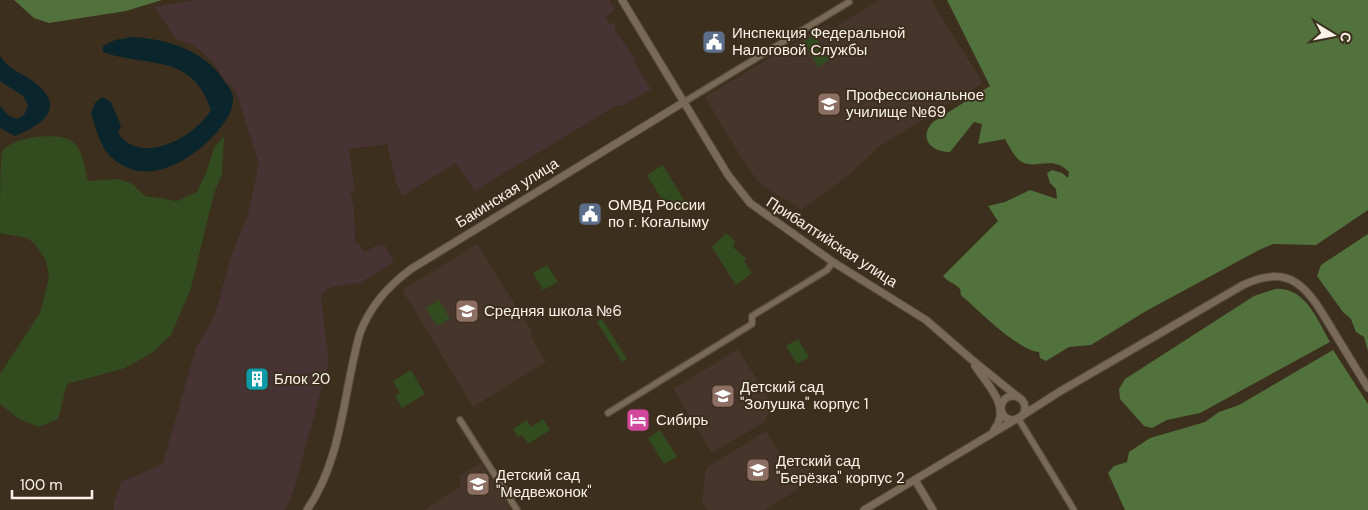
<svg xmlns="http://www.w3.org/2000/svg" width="1368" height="510" viewBox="0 0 1368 510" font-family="'DM Sans',sans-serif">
<rect width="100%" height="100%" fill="#3c2f1e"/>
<polygon fill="#473334" points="197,0 609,0 615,10 605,17 610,24 613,23 615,26 615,30 636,60 634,62 651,89 622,106 617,105 475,191 456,163 402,196 396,182 387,144 349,149 355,191 350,192 354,208 355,243 359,243 364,252 376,246 384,244 394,262 360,283 331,287 323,293 321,297 329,362 291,499 284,510 114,510 114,502 121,482 163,464 196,348 215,315 231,257 248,214 259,164 236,91 226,82 213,62 194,45 177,40 154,7"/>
<g fill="#45352a">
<polygon points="879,0 931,0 983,83 881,145 848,176 802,210 759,183 744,162 705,97 814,31 828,25 832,29"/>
<polygon points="477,244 533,333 530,335 546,362 473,407 402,290"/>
<polygon points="738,349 772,404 765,422 712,453 673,389"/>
<polygon points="766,431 785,462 796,457 803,459 811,472 795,482 799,489 765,510 707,510 702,503 706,468"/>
<polygon points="481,463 493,482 495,481 511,510 424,510 460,487 460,475"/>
</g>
<g fill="#324c20">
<polygon points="814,35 829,60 818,67 803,41"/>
<path d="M224 136 222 174 214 193 191 288 171 335 153 352 125 368 67 384 58 419 39 427 19 419 0 404V374L40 313 49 278 46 260 34 243 27 238 0 233C0 217 0 163 2 152 11 137 55 132 70 140 84 149 84 167 88 181L118 179 131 183 145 196 177 201 197 192 206 173 214 148Z"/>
<polygon points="663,165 685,202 669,211 647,175"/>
<polygon points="726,233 735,241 733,247 746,259 744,261 752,273 736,285 712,247"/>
<polygon points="547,265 558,282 543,290 533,273"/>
<polygon points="439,300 450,319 437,326 426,308"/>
<polygon points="602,319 627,359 622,362 597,322"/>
<polygon points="798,339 809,357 797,364 786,346"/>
<polygon points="411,370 425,394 402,408 395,396 400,393 393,381"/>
<polygon points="543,419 550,430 528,444 522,435 518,437 513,429 527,420 531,427"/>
<polygon points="660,430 677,457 664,464 648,438"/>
</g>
<g fill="#51713d">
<polygon points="14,0 162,0 126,11 49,23 34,18"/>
<path d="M947 0H1368V210L1316 245 1273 244 1259 250 1146 311 1091 345 1069 347 1046 361 1040 358 1039 352C1019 351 979 311 963 297 958 293 963 292 959 288 954 283 948 282 943 276L998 221 988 206 1005 202 1030 190 1057 199 1056 189 1050 183 1047 173 1052 170 1062 173 1068 178 1069 172C1051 153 1032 173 1018 159 1013 154 1009 146 1005 139L978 144 982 124 974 122 950 152C931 152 918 138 933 122L990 86Z"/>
<polygon points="1368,234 1368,351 1364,337 1356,332 1351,319 1343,312 1317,276 1321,265"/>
<path d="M1275 289C1305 286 1318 321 1330 342L1200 413 1167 420 1152 428 1144 426 1120 399 1119 389 1125 379 1254 296Z"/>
<polygon points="1333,350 1368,404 1368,510 1125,510 1108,473 1114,466 1127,462 1129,452 1150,438 1205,422 1219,412 1239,405"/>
</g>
<g fill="#0b252d">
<path d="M133 37C168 39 206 51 225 82 229 88 233 91 233 99 233 112 225 122 217 132 192 160 146 190 111 157 100 147 95 126 91 113L95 103 102 97 111 102 121 126 118 133C141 167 195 137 211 110 192 52 147 68 103 52V46L115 40Z"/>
<path d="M0 56C9 70 22 73 34 82 68 108 42 125 15 136L0 128V106L8 115 17 119 24 115 28 105 23 96 0 81Z"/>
</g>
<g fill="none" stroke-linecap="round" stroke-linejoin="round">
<g stroke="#574c3d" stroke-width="8">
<g id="minor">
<polyline points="684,102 849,2"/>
<polyline points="608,413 752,324 752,316 827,270 833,262"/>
<polyline points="1018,418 1074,510"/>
<polyline points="460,420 517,510"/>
</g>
</g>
<g stroke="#574c3d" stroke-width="9">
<g id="tertiary">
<polyline points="622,0 728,175 750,203 833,262 926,320 971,359 1018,397"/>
<path d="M975 366C988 385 1012 408 994 430"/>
<circle cx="1013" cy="408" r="12"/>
<path d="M1020 417 1059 392 1243 285C1293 261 1309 291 1332 329 1344 349 1356 368 1368 388"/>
<polyline points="915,480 933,510"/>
<path d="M307 510C343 458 343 392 360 333 370 306 388 286 411 269L684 102"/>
<polyline points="864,510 1018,418"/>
</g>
</g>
<use href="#minor" stroke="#796a58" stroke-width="5.5"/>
<use href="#tertiary" stroke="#796a58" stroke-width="7"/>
</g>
<defs>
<g id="civic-square" transform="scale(1.25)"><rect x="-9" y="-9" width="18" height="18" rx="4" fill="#5c6f8a" stroke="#3c2f1e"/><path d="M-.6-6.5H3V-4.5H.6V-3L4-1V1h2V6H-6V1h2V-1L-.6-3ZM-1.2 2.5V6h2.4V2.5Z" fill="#fff"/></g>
<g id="university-square" transform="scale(1.25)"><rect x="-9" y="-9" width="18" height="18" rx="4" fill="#8d6e63" stroke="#3c2f1e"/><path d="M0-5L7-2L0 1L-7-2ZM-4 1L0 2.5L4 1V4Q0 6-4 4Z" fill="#fff"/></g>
<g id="school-square" transform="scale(1.25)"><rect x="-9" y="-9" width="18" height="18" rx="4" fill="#8d6e63" stroke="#3c2f1e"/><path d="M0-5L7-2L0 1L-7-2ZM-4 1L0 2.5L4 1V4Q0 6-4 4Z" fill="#fff"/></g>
<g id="building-square" transform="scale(1.25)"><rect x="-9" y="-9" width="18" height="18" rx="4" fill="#0f9aa8" stroke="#3c2f1e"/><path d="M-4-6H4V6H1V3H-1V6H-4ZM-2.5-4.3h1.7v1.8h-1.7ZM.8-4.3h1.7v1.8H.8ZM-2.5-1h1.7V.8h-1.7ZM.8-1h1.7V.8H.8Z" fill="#fff"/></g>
<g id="hotel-square" transform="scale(1.25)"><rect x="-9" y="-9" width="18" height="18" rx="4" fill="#d1479c" stroke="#3c2f1e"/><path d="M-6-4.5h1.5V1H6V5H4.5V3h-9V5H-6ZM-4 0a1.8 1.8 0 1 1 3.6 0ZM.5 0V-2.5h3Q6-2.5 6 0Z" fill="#fff"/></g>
</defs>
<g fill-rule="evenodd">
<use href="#civic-square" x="714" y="42"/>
<use href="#university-square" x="829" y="104"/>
<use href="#civic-square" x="590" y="214"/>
<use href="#school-square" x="467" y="311"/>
<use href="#building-square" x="257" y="379"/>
<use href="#school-square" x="723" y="396"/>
<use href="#hotel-square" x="638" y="420"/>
<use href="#school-square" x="758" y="470"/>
<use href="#school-square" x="478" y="484"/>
</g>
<g text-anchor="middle" stroke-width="4" stroke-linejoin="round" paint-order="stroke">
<g font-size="15" fill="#fbf2e8" stroke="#3c2f1e" text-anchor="start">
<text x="732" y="38">Инспекция Федеральной<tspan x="732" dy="17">Налоговой Службы</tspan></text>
<text x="846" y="100">Профессиональное<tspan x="846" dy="17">училище №69</tspan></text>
<text x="608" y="210">ОМВД России<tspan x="608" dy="17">по г. Когалыму</tspan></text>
<text x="484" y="316">Средняя школа №6</text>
<text x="274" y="384">Блок 20</text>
<text x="740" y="392">Детский сад<tspan x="740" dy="17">"Золушка" корпус 1</tspan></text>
<text x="656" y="425">Сибирь</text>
<text x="776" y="466">Детский сад<tspan x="776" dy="17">"Берёзка" корпус 2</tspan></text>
<text x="496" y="480">Детский сад<tspan x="496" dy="17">"Медвежонок"</tspan></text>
</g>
<g font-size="15" fill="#fbf2e8" stroke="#3c2f1e">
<text transform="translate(507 193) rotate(-32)" y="5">Бакинская улица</text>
<text transform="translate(832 242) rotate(33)" y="5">Прибалтийская улица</text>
</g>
</g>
<g transform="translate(1333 35) rotate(100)" stroke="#3c2f1e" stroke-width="4" paint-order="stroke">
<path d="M0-4L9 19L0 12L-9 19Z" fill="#fbf2e8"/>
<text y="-8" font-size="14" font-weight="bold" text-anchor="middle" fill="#fbf2e8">С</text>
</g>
<path d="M12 490v8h80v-8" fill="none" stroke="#fbf2e8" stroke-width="2.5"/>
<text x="20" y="490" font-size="15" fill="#fbf2e8" stroke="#3c2f1e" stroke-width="4" paint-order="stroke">100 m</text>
</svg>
